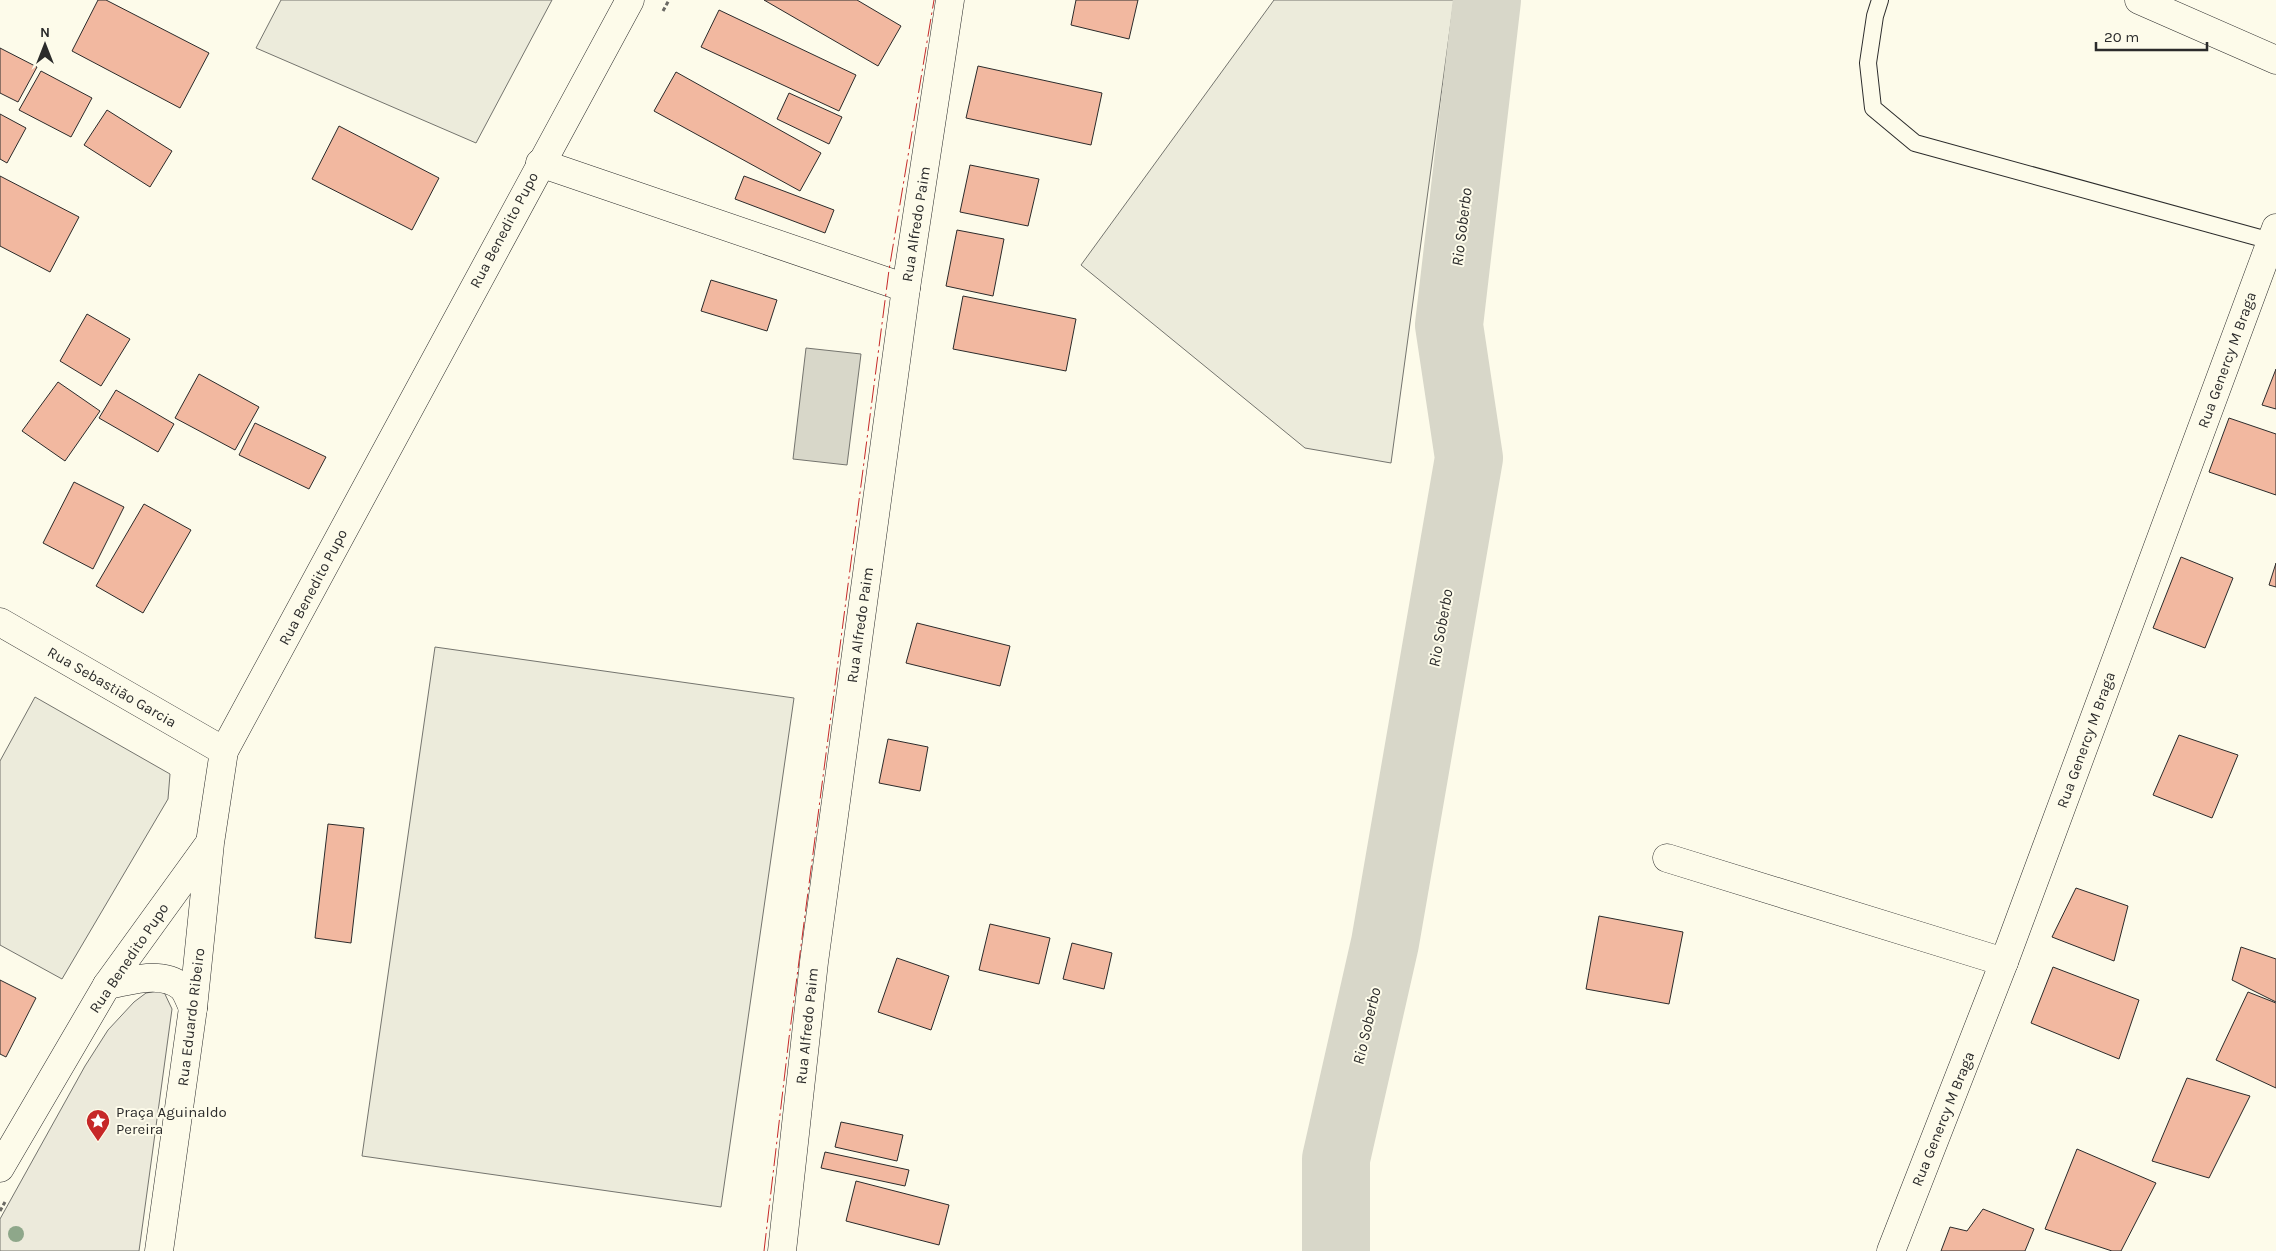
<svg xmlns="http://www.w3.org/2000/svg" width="2276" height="1251" viewBox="0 0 2276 1251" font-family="Karla,sans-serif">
<rect width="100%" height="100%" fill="#fdfbea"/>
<g fill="#ecebdb" stroke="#74746e">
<polygon points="281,0 552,0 476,143 256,48"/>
<polygon points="1274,0 1454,0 1391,463 1305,448 1081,265"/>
<polygon points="435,647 794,698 721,1207 362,1156"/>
<polygon points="35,697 170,774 168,799 62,979 0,945 0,761"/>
</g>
<polygon fill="#eceadb" stroke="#74746e" points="163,990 172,1009 139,1251 0,1251 0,1219 85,1066 108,1030 134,1002 146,993"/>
<polygon fill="#d8d7c9" stroke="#74746e" points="806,348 861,354 847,465 793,459"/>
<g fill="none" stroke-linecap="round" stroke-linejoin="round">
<polyline stroke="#d8d7c9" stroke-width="68" points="1336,1251 1336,1159 1385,943 1469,458 1449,325 1487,0"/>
</g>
<g fill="#f2b8a0" stroke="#2b2b2b">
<polygon points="98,0 106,0 209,53 180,108 72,51"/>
<polygon points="764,0 857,0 901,26 878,66"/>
<polygon points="1076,0 1138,0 1129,39 1071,25"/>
<polygon points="719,10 856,75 839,111 701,47"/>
<polygon points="0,48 37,67 18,102 0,93"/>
<polygon points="978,66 1102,93 1091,145 966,118"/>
<polygon points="41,71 92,98 71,137 19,110"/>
<polygon points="676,72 821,153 800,191 654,111"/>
<polygon points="789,93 842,117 829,144 777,119"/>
<polygon points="107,110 172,151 150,187 84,145"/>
<polygon points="0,114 26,128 7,163 0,159"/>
<polygon points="339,126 439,178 412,230 312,179"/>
<polygon points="970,165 1039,179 1028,226 960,212"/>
<polygon points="0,176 79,217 50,272 0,246"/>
<polygon points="744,176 834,210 825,233 735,199"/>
<polygon points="957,230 1004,239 993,296 946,286"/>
<polygon points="711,280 777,300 767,331 701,311"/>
<polygon points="963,296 1076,319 1066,371 953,349"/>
<polygon points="87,314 130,339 101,386 60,361"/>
<polygon points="2276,369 2276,409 2262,405"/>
<polygon points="199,374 259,407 235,450 175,418"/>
<polygon points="58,382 100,411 65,461 22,431"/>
<polygon points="116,390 174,424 158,452 99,418"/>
<polygon points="2229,418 2276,434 2276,495 2209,472"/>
<polygon points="255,423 326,457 309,489 239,455"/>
<polygon points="74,482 124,507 93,569 43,543"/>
<polygon points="144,504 191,530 143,613 96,586"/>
<polygon points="2181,557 2233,578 2205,648 2153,628"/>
<polygon points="2276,563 2276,587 2269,585"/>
<polygon points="917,623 1010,646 1000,686 906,663"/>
<polygon points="2179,735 2238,755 2212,818 2153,795"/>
<polygon points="888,739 928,747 920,791 879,783"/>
<polygon points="328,824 364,828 351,943 315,938"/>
<polygon points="2076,888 2128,906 2114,961 2052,937"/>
<polygon points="1599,916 1683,932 1669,1004 1586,989"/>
<polygon points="990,924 1050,938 1039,984 979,970"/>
<polygon points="1072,943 1112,953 1104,989 1063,979"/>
<polygon points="2241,947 2276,959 2276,1002 2232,980"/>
<polygon points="897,958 949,976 931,1030 878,1012"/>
<polygon points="2053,967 2139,1000 2119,1059 2031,1023"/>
<polygon points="0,980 36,998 6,1057 0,1054"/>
<polygon points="2248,992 2276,1003 2276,1088 2216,1060"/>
<polygon points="2187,1078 2250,1096 2209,1178 2152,1161"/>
<polygon points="841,1122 903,1135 897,1161 835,1147"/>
<polygon points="2077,1149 2156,1183 2121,1251 2112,1251 2045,1229"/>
<polygon points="825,1152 909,1170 905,1186 821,1168"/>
<polygon points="856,1181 949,1205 939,1245 846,1221"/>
<polygon points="1983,1209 2034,1229 2025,1251 1941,1251 1950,1227 1967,1231"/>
</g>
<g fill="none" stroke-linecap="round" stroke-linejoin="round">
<g stroke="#2b2b2b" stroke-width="18">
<polyline id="service" points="1880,0 1875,16 1868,63 1873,108 1915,143 2271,241"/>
</g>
<g stroke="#2b2b2b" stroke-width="29">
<g id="minor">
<polyline points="540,163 906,288"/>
<polyline points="0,622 224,751"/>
<polyline points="1667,858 2004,962"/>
<path d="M107 985C131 981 161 970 182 987 187 992 190 1002 193 1008"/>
<polyline points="0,1168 107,985 209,844"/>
<polyline points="159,1251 193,1008 210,843 224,751 630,0"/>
<polyline points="782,1251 814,962 906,288 950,0"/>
<polyline points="1891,1251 2004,962 2276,228"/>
</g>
</g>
<g stroke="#2b2b2b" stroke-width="29">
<polyline id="primary" points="2139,0 2276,60"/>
</g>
<g stroke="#6a6964" stroke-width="3" stroke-dasharray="4 2.5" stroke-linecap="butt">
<polyline points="663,11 669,0"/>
<polyline points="0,1211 5,1202"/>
</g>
<use href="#service" stroke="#fdfbea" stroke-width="16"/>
<use href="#minor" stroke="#fdfbea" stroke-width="28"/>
<use href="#primary" stroke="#fdfbea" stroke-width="28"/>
<polyline stroke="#c62828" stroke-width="1" stroke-dasharray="18 4 2.5 4" stroke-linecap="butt" points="764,1251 789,1038 889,270 934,0"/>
</g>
<circle fill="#8ea78a" cx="16" cy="1234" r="8"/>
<defs>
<g id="sight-pin" transform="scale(1.25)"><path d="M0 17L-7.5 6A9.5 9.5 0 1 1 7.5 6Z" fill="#c62828" stroke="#fdfbea"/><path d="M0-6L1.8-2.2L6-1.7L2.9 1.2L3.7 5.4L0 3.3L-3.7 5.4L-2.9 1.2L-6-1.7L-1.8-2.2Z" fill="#fff"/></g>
</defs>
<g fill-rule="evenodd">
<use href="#sight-pin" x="98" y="1121"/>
</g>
<g text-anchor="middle" stroke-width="4" stroke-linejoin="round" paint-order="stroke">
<g font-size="15" fill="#2b2b2b" stroke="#fdfbea">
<text transform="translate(916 224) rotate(-81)" y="5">Rua Alfredo Paim</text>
<text transform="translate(504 230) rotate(-62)" y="5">Rua Benedito Pupo</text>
<text transform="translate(2227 360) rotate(-70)" y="5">Rua Genercy M Braga</text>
<text transform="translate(313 587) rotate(-62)" y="5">Rua Benedito Pupo</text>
<text transform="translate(860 625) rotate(-82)" y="5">Rua Alfredo Paim</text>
<text transform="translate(112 687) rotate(30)" y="5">Rua Sebastião Garcia</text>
<text transform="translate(2086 740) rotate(-70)" y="5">Rua Genercy M Braga</text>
<text transform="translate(129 958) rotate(-56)" y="5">Rua Benedito Pupo</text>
<text transform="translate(191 1017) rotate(-83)" y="5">Rua Eduardo Ribeiro</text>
<text transform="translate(807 1026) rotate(-84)" y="5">Rua Alfredo Paim</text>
<text transform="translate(1943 1119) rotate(-68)" y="5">Rua Genercy M Braga</text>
</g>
<g font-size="15" fill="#2b2b2b" stroke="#fdfbea" text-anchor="start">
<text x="116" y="1117">Praça Aguinaldo<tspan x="116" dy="17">Pereira</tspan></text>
</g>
<g font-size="16" font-style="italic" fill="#2b2b2b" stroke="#fdfbea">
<text transform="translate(1461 227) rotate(-83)" y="6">Rio Soberbo</text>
<text transform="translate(1440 628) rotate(-80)" y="6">Rio Soberbo</text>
<text transform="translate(1366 1026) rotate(-77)" y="6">Rio Soberbo</text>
</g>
</g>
<g transform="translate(45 45)" stroke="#fdfbea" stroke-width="4" paint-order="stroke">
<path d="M0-4L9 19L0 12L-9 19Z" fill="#2b2b2b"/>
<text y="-8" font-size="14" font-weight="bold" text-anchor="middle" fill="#2b2b2b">N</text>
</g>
<path d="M2096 42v8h111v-8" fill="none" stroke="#2b2b2b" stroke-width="2.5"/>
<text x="2104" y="42" font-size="15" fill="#2b2b2b" stroke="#fdfbea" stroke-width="4" paint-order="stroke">20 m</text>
</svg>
